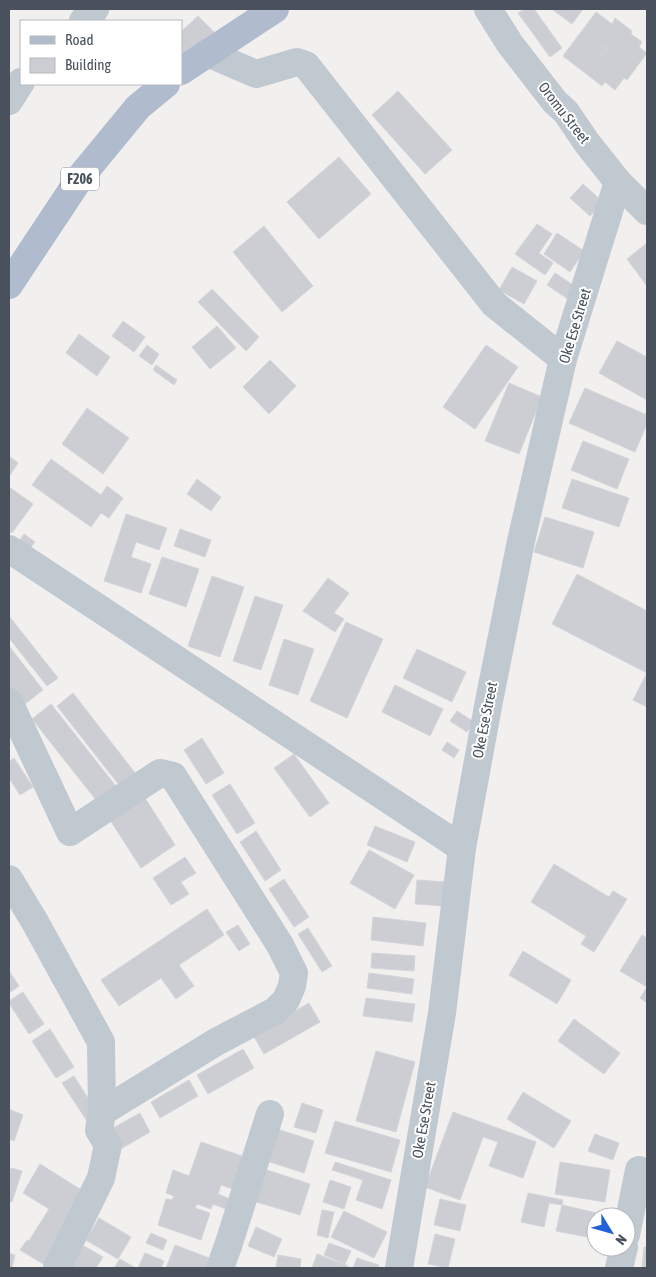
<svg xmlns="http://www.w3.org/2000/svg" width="656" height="1277" viewBox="0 0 656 1277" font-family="'Asap Condensed',sans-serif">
<rect width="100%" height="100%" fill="#f2efef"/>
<g fill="#ccced4" stroke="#d4d5da" fill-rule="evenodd">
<polygon points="525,9 534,9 562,48 550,57 518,13"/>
<polygon points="554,9 583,9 572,24 553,10"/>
<path d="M596 12 612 24 615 18 632 31 631 34 642 42 639 47 647 53 627 80 624 78 615 90 605 82 602 86 563 56ZM606 44 609 47 602 55 599 53Z"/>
<polygon points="198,16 214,32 188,58 181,51 181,32"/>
<polygon points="606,44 609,47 602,55 599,53"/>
<polygon points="398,91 452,150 425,174 372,115"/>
<polygon points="339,157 371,194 319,239 287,202"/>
<polygon points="583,184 603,202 590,216 570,198"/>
<polygon points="537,224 552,234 539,253 553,263 545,275 515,254"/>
<polygon points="264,226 313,286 282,312 233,252"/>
<polygon points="557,233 584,251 570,272 544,254"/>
<polygon points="647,243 647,286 627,259"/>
<polygon points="512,267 537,281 524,304 499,290"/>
<polygon points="555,273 576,287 568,299 547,285"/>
<polygon points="212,289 259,337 246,351 198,302"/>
<polygon points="123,321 145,337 134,352 112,336"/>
<polygon points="217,326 236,348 210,369 192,347"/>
<polygon points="79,334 110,357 97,376 66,353"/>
<polygon points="617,341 647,357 647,400 599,373"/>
<polygon points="147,345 159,354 152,365 139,356"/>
<polygon points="486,345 518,367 475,429 443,407"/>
<polygon points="270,360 296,386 269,414 243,387"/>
<polygon points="156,365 177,380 174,385 153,370"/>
<polygon points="509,383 542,397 519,454 485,441"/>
<polygon points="585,388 647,415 647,424 635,452 569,423"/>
<polygon points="87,408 129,438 103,474 62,444"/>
<polygon points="583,441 629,459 617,489 571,470"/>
<polygon points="9,456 18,463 10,475 9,474"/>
<polygon points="51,459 101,495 107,486 123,498 109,518 101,513 91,527 32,485"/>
<polygon points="197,479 221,497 211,511 187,494"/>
<polygon points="572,479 629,498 619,527 562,508"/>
<polygon points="9,487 33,504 12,533 9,531"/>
<polygon points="126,514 167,528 159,550 136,542 131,557 151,564 141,593 104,581"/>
<polygon points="545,517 594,532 583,568 534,552"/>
<polygon points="180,529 211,540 205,557 174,546"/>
<polygon points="24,534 35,542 26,553 16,546"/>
<polygon points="162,557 199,569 186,607 149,594"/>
<polygon points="577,574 647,611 647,673 552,624"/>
<polygon points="212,576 244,587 220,657 188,646"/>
<polygon points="328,578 349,593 334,613 344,619 335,632 303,611"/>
<polygon points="255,596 283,605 261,670 233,661"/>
<polygon points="9,616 58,678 47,686 9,638"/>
<polygon points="346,622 383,639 347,718 310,701"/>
<polygon points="284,639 314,649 298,695 269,685"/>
<polygon points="9,646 43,690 21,707 9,691"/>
<polygon points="417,649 466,672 452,702 403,678"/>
<polygon points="647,673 647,707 633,700"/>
<polygon points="395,685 443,709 430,736 382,712"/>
<polygon points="73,693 139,778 123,790 57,706"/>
<polygon points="51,704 119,790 100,805 32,719"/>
<polygon points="457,711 474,722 467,732 450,721"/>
<polygon points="202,738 224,773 206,784 184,750"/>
<polygon points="447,742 459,750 454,758 442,750"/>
<polygon points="294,754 329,803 310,817 274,768"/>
<polygon points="14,758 33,787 20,795 9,778 9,762"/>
<polygon points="230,784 255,823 237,834 212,795"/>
<polygon points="145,798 175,845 141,868 110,820"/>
<polygon points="375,826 415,842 407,862 367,845"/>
<polygon points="256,831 281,870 265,881 240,842"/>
<polygon points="369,850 414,875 395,909 350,883"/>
<polygon points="185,857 196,873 181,882 189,894 171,905 153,878"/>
<polygon points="554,864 609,897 613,891 627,899 594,952 581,944 586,936 531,902"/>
<polygon points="284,879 309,917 294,927 269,889"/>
<polygon points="417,880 447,882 445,906 415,904"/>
<polygon points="207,909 224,935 179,965 194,986 176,999 161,978 119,1006 101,980"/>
<polygon points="373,917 426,923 423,946 371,940"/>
<polygon points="238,925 250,944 239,951 226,932"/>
<polygon points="308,928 332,966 322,972 298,934"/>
<polygon points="642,935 647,938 647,987 620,971"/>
<polygon points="523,951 571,980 557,1004 509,975"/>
<polygon points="372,953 415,956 414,971 371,968"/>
<polygon points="9,971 19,986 9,993"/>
<polygon points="369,973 414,979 412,994 367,988"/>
<polygon points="647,987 647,1003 640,998"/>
<polygon points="23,992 44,1024 29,1034 9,1003 9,1001"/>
<polygon points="366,998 415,1004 412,1022 363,1016"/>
<polygon points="309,1003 320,1022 264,1054 253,1035"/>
<polygon points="574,1019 620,1053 604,1074 558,1041"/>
<polygon points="50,1029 74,1067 56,1078 32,1041"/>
<polygon points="243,1049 254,1068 208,1094 197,1075"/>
<polygon points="376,1051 415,1062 396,1132 356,1121"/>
<polygon points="74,1076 98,1114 87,1121 62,1083"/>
<polygon points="189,1080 198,1096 160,1118 151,1102"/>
<polygon points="523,1092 571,1121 554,1148 507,1119"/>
<polygon points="302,1103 323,1110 316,1133 294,1127"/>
<polygon points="9,1109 23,1115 14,1141 9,1139"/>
<polygon points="453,1112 536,1142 523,1178 489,1166 498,1142 483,1137 460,1200 425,1187"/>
<polygon points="140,1113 150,1132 117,1151 106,1132"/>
<polygon points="335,1121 400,1140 391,1172 325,1153"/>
<polygon points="274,1128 314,1141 304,1173 264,1160"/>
<polygon points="595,1134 619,1143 613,1160 588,1151"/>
<polygon points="201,1142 245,1157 235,1190 221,1185 218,1194 230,1199 226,1209 213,1204 211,1209 197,1204 195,1208 210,1213 201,1240 158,1225 166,1199 172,1200 174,1196 166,1193 173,1170 189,1176"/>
<polygon points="335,1162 391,1180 382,1209 356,1200 363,1180 332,1170"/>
<polygon points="560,1162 610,1170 605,1202 555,1194"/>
<polygon points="40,1164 83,1191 50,1268 20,1250 27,1240 29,1241 49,1209 23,1193"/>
<polygon points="11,1168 22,1171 12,1202 9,1201 9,1176"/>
<polygon points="264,1169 310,1184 300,1215 253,1201"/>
<polygon points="330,1180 351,1187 344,1209 323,1202"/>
<polygon points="528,1193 563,1200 562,1205 549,1203 544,1227 521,1222"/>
<polygon points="440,1199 466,1205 460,1231 434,1225"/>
<polygon points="562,1205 597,1213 592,1238 556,1231"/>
<polygon points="322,1210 334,1212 328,1238 317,1235"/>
<polygon points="344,1211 387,1232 374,1258 331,1237"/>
<polygon points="99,1218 131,1237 118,1259 86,1240"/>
<polygon points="256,1227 282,1239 274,1257 248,1246"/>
<polygon points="151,1233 167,1240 163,1250 146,1243"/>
<polygon points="435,1234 455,1239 448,1268 428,1264"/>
<polygon points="329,1243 351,1251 345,1264 324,1255"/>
<polygon points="175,1245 209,1258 205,1268 166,1268"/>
<polygon points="84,1246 103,1257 96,1268 70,1268"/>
<polygon points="644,1247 647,1247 647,1268 642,1268"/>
<polygon points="9,1253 15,1255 12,1268 9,1268"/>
<polygon points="145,1253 164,1261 161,1268 138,1268"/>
<polygon points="317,1254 348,1266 348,1268 312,1268"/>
<polygon points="278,1255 301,1259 300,1268 276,1268"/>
<polygon points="357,1258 379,1265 378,1268 353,1268"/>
<polygon points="120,1259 134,1267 133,1268 114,1268"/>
</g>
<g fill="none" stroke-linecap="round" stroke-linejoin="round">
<g stroke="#c0c8d0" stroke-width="28">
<polyline points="488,9 510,44 555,102 566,112 587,143 618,182 647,211"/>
<polyline points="83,21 95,9"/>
<polyline points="207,53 256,74 297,62 306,65 494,304 563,359"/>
<polyline points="9,101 21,82"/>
<polyline points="9,549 462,848"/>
<polyline points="9,702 70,832 160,773 173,776 280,945 294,973 292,986 286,1000 275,1011 216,1042 102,1112"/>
<polyline points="9,879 35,922 101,1042 102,1112 99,1130 108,1145 101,1178 57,1268"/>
<polyline points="626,1235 639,1170"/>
<polyline points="220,1268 228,1246 270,1114"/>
<polyline points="399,1268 442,1013 462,848 489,701 521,541 563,359 618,182"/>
<polyline points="619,1268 624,1247"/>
</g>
<g stroke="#b0bccd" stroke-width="28">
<polyline points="181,71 275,9"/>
<polyline points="9,285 82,175 138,107 166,84"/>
</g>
</g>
<g text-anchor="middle" stroke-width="4" stroke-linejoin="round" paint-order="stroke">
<rect fill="#fff" stroke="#7f858d" stroke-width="1" x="61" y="167.5" width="38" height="23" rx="4"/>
<g font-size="14" font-weight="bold" fill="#48515c">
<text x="80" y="184">F206</text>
</g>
<g font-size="15" fill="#48515c" stroke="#fff">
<text transform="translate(564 113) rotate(52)" y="5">Oromu Street</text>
<text transform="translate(575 326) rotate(-73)" y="5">Oke Ese Street</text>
<text transform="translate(485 720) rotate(-79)" y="5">Oke Ese Street</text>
<text transform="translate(424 1120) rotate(-80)" y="5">Oke Ese Street</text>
</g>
</g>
<rect width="656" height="1277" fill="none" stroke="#48515c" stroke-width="20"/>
<rect x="20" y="20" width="162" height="65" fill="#ffffff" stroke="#b6b9be"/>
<rect x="30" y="36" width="25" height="8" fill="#b0bccd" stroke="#b6b9be"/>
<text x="65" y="45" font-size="15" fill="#48515c">Road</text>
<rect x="30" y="58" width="25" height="15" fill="#ccced4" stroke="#b6b9be"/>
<text x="65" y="70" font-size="15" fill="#48515c">Building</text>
<g transform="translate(611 1232) rotate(127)"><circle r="24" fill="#ffffff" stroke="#b6b9be"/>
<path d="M0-4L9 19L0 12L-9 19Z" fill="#2261d9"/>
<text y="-8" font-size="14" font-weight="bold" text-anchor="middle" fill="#48515c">N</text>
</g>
</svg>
